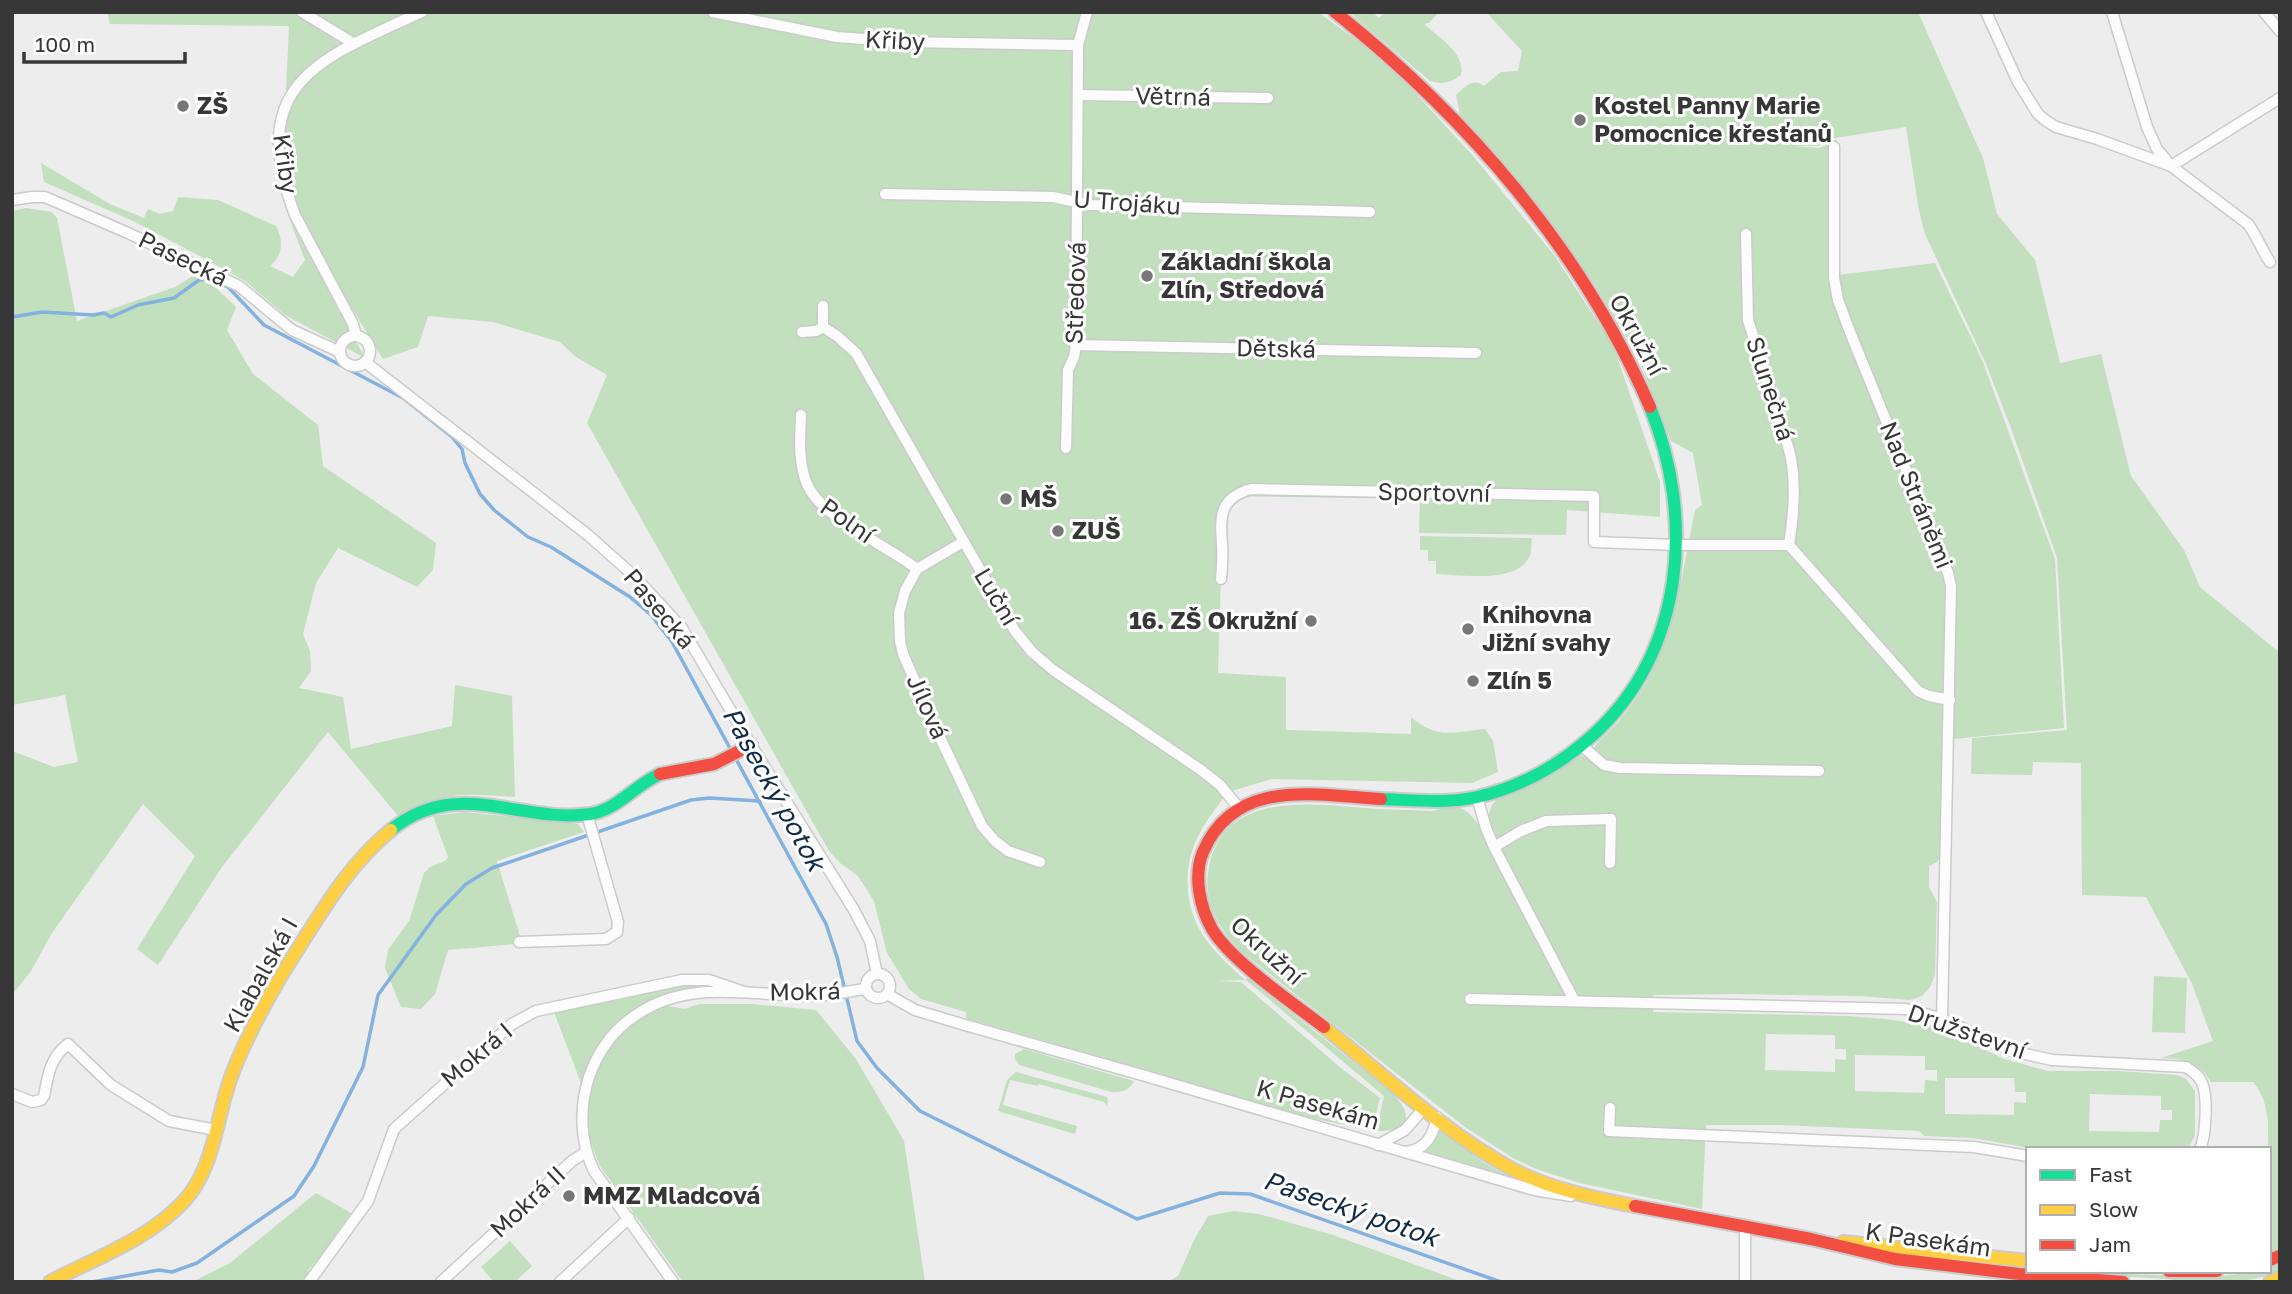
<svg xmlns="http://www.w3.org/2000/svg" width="2292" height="1294" viewBox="0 0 2292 1294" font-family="'Golos Text',sans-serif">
<rect width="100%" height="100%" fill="#ededee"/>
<g fill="#c2dfbe" fill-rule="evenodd">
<path d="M107 12H1318L1362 44 1408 85 1474 157 1554 255 1613 345 1660 482V517L1567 510 1566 535 1419 533 1420 499 1225 496 1221 503 1222 542 1218 673 1286 677V730L1411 734V717C1438 740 1452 732 1485 729L1493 741 1498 772 1472 783 1272 779 1228 792C1216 808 1203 824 1195 843 1182 874 1186 914 1207 941 1218 956 1232 968 1245 980L1247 978 1388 1089C1422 1120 1404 1135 1365 1130L1379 1119 1384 1096 1246 980 1216 981 1241 982 1341 1068 1380 1098 1375 1118 1361 1128 1279 1112 1168 1076 968 1019 966 1018V1012L921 999 909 989 887 953 874 901 858 876 840 863 829 851 587 423 607 375 576 357 560 342 493 322 428 316 418 347 383 359 296 217 284 134 289 26 110 24Z"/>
<path d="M1349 12H1372L1379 18 1385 12H1439L1429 23 1424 24C1439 38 1465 52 1461 75 1450 83 1443 85 1430 81Z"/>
<path d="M1486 12H1918L1983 158 1997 214 2035 260 2060 363 2101 354 2131 476 2184 550 2200 587 2280 653V1248L2269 1252 2268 1122C2266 1106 2264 1095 2253 1082H2211C2199 1062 2184 1059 2161 1058L2213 1041 2192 984 2146 897 2082 895 2081 763 2033 762 2032 775 1971 774 1972 738 2067 730 2057 558 2012 431 1986 364 1925 234 1919 211 1906 127 1835 138 1819 146H1793L1819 148 1837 140V275L1935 263 1983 362 2055 559 2064 728 1944 740 1942 855 1937 862 1929 866V887L1937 902 1935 975 1930 987 1922 996 1910 1000 1860 996 1736 994 1653 995V1012L1847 1016 1886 1019 1937 1027 2004 1059 2048 1071H2118L2177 1075 2186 1079 2195 1091V1135L2188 1149H2036L1972 1138 1924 1136 1919 1131 1781 1125H1706L1702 1209 1580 1183 1536 1169 1513 1158 1465 1127 1243 953C1219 929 1202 903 1209 867 1225 787 1318 805 1378 809 1396 810 1414 810 1432 811 1454 806 1463 803 1477 823L1489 814 1492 805 1497 799 1539 782 1581 756 1589 758C1594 742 1608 734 1619 721 1629 709 1639 695 1647 681 1676 629 1683 569 1695 510L1702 505 1693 453 1671 441 1638 357 1595 285 1548 219 1460 115 1456 95C1465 87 1473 77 1484 86L1501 72 1518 71 1522 51ZM1766 1034 1835 1035V1049H1846V1060L1835 1059V1072L1765 1070ZM1855 1055 1925 1056V1070H1937V1081L1925 1080 1924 1093 1855 1091ZM1945 1078H2014L2015 1092H2026V1103L2014 1102V1115L1945 1114ZM2090 1094 2161 1096V1110H2172V1120H2160L2159 1132 2089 1131Z"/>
<path d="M41 163 110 204 144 218 148 209 160 214 173 211 178 197 218 200 276 226C283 240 284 254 270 266L293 277 305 260 289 218 365 358 285 315 245 281 198 255 133 221 44 182Z"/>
<path d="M26 208 52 212 57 218 77 321 175 287 193 276 216 288 236 307 227 330 253 374 318 425 323 466 436 543 433 570 417 587 338 548 316 583 303 634 310 651 311 671 299 688 343 697 351 749 452 726 455 685 512 696 515 797C466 794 443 790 399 817L328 732 222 867 158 965 137 949 195 856 143 804 52 933 31 971 12 995V751L54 767 78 762 65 695 12 705V211Z"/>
<path d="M1420 536 1532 538C1531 543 1532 550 1530 555 1519 584 1461 575 1436 574V561H1428V550H1420Z"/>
<polygon points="465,812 578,824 584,832 497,861 520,936 517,944 448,950 435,994 421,1009 401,1007 385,968 388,950 409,921 424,873 430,867 445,861 448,857 433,816"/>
<polygon points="2154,976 2187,978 2185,1033 2152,1032"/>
<path d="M689 983 713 984 712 987C641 995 610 1016 581 1083L554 1012Z"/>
<polygon points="699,1004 751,1004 816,1010 856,1059 904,1141 925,1282 683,1282 600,1166 589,1138 587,1116 590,1091 597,1069 607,1049 620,1033 635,1019 663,1005 685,1009"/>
<path d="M1024 1049 1134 1081C1130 1090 1121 1093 1112 1092L1019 1065 1015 1059V1054Z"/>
<polygon points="1016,1072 1107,1097 1108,1100 1107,1106 1104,1102 1039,1084 1038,1086 1010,1080 1003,1105 1077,1126 1075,1134 998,1111 1007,1080"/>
<polygon points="1440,1129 1483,1162 1511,1178 1423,1154 1433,1143"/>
<polygon points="316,1193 351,1213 319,1258 308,1270 320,1282 192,1282 230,1263"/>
<polygon points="1234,1211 1259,1214 1333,1235 1463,1282 1167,1282 1178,1276 1195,1238 1208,1216"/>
<polygon points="510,1241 532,1266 515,1282 494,1282 481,1267"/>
<path d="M2280 1263V1271C2241 1288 2193 1281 2152 1278 2118 1276 2084 1275 2050 1271L2209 1277 2269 1271V1267Z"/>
</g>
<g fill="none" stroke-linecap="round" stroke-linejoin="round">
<g stroke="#83b2e0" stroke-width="3.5">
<polyline points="12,317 42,312 93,315 104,313 111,317 138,305 174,298 199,280 209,279 228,287 264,325 403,398 452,437 462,449 465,463 480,494 494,510 528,537 551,547 630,597 651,615 672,642 826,924 837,957 857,1041 877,1068 920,1111 1137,1219 1220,1193 1250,1194 1501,1282"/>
<polyline points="92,1282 159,1270 172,1272 197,1263 294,1196 314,1166 363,1067 378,995 436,915 466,884 492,868 691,800 709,798 760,801"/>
</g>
<g stroke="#cbcbcc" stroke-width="13">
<g id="street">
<polyline points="302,12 353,43"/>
<polyline points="713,12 837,37 903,42 1078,45"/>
<path d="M1986 12 2018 82 2038 114 2045 120 2056 127 2097 139 2171 166 2248 224C2257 236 2261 249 2270 262"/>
<polyline points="2112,12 2147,127 2157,149 2171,166 2280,98"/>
<polyline points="2264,12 2280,31"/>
<polyline points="1078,95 1268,98"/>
<polyline points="1834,147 1834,278 1838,300 1850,332 1948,573 1951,586 1942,1019"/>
<polyline points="885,194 1053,197 1090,205 1370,212"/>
<polyline points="12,200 32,197 45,197 128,233 222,278 239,286 292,330 340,352"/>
<path d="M1746 234 1748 320 1789 450C1797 480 1794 514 1789 545"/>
<polyline points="823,327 837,336 856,353 1015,631 1032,652 1053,670 1201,770 1220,785 1238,807"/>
<polyline points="823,327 823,306"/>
<polyline points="802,332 816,331 823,327"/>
<path d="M356 336 353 324 295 215C245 84 318 59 422 12"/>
<circle cx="355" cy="351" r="15"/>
<polyline points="1076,345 1476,353"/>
<polyline points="365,362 588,535 633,575 682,628 751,745 854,910 870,941 877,974"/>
<path d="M801 415C800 437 798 463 807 484 821 518 887 545 917 569"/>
<polyline points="1066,448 1068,370 1074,357 1076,345 1078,45 1087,12"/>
<polyline points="963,542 917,569 905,591 899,613 900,641 903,654 935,727 982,826 995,841 1008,851 1040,862"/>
<path d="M1221 579C1222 568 1223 556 1222 545 1220 517 1219 498 1251 489L1594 496V542L1677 545H1789L1918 691 1929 696 1950 700"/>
<polyline points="1581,745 1604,765 1620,768 1819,771"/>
<polyline points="1477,797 1486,828 1494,847 1574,1000"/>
<polyline points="1494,847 1521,831 1546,821 1611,819 1610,863"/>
<polyline points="519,942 606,939 617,932 618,922 587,814"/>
<circle cx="878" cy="986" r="12"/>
<polyline points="887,994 915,1010 965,1025 1142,1075 1534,1190 1571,1196"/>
<path d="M1470 999 1906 1009 1940 1018 2012 1051 2052 1060 2186 1067C2192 1071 2199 1075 2202 1083 2208 1096 2206 1136 2200 1149"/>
<path d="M12 1094 32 1102 41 1100 44 1096C48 1075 50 1058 68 1044L111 1085 169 1121 216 1130"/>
<polyline points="1610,1108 1609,1131 1974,1147 2028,1156"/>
<polyline points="1378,1145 1405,1130 1424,1108"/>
<path d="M1405 1152C1426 1150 1433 1136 1437 1117"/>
<polyline points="309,1282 368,1201 394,1129 512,1024 536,1011 682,980 709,980 744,992"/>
<polyline points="441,1282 572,1161 586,1152"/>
<polyline points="560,1282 629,1218"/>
<path d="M673 1282 594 1171C580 1142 579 1108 589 1077 598 1051 613 1030 636 1015 689 978 753 996 813 996 831 996 848 991 865 989"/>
<polyline points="1745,1282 1745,1228"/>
</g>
</g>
<g stroke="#cbcbcc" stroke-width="16">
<g id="fast">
<path d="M1381 799C1412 800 1447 804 1477 797 1520 787 1560 765 1593 735 1685 651 1695 518 1650 407"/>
<path d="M391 830C458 776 519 824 590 814 617 810 635 785 660 774"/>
</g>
</g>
<g stroke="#cbcbcc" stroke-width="16">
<g id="slow">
<path d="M1324 1027C1384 1075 1444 1132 1512 1169 1549 1189 1594 1198 1635 1206"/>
<polyline points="1843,1242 2028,1261"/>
<path d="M50 1282C95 1258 150 1239 185 1200 215 1166 216 1118 231 1077 249 1029 275 984 303 941 328 901 354 860 391 830"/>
<polyline points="2270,1282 2280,1278"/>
</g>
</g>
<g stroke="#cbcbcc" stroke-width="16">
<g id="jam">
<path d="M1335 12C1468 118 1582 250 1650 407"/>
<polyline points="660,774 714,764 751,745"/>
<path d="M1324 1027C1293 1003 1231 961 1212 929 1200 907 1193 876 1203 852 1235 777 1315 795 1381 799"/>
<polyline points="1635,1206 1811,1239 1895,1259 2019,1274 2123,1282"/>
<polyline points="2269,1260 2280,1256"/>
<polyline points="2169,1271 2217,1271"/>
</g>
</g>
<use href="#street" stroke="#fcfcfc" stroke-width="10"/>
<use href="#fast" stroke="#16e098" stroke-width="12"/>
<use href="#slow" stroke="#ffcf43" stroke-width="12"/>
<use href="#jam" stroke="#f24e42" stroke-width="12"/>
</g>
<g fill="#777778" stroke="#fff" stroke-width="2.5">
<circle cx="183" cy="106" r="7"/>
<circle cx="1580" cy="120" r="7"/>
<circle cx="1147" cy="276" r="7"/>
<circle cx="1006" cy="499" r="7"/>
<circle cx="1058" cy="531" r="7"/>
<circle cx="1311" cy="621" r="7"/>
<circle cx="1468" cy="629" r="7"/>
<circle cx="1473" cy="681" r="7"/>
<circle cx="569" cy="1196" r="7"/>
</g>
<g text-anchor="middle" stroke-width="6" stroke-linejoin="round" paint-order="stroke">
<g font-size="24" fill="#373738" stroke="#fff">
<text transform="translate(895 41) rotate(3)" y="8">Křiby</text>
<text transform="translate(1173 97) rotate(1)" y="8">Větrná</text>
<text transform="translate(285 164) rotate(82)" y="8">Křiby</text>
<text transform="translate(1127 203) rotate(4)" y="8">U Trojáku</text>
<text transform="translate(183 259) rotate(26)" y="8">Pasecká</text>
<text transform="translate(1076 293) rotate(-88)" y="8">Středová</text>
<text transform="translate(1637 335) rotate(61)" y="8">Okružní</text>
<text transform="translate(1276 349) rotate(1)" y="8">Dětská</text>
<text transform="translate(1770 389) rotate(72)" y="8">Slunečná</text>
<text transform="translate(1434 493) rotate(1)" y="8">Sportovní</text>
<text transform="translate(1916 495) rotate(68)" y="8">Nad Stráněmi</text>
<text transform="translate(847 521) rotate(35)" y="8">Polní</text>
<text transform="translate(996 597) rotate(59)" y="8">Luční</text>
<text transform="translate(659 609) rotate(50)" y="8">Pasecká</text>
<text transform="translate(927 707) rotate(66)" y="8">Jílová</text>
<text transform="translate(1267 951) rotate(42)" y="8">Okružní</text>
<text transform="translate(261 975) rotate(-61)" y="8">Klabalská I</text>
<text transform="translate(805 992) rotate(-1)" y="8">Mokrá</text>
<text transform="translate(1967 1032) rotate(19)" y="8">Družstevní</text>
<text transform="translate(477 1055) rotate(-40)" y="8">Mokrá I</text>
<text transform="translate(1318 1105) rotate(16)" y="8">K Pasekám</text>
<text transform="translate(528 1202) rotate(-43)" y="8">Mokrá II</text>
<text transform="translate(1928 1240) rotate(8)" y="8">K Pasekám</text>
</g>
<g font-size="24" font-weight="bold" fill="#373738" stroke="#fff" text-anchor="start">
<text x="197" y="114">ZŠ</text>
<text x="1594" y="114">Kostel Panny Marie<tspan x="1594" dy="28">Pomocnice křesťanů</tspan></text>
<text x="1161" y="270">Základní škola<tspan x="1161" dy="28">Zlín, Středová</tspan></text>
<text x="1020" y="507">MŠ</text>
<text x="1072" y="539">ZUŠ</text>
<text x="1482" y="623">Knihovna<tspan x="1482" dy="28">Jižní svahy</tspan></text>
<text x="1297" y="629" text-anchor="end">16. ZŠ Okružní</text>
<text x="1487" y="689">Zlín 5</text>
<text x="583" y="1204">MMZ Mladcová</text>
</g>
<g font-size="26" font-style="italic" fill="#102d47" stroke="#fff">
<text transform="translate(774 789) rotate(61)" y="9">Pasecký potok</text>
<text transform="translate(1351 1209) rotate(19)" y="9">Pasecký potok</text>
</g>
</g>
<rect width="2292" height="1294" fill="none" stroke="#373738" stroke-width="28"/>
<rect x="2026" y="1147" width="245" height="126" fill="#ffffff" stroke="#afafaf" stroke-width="2"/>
<rect x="2040" y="1170" width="35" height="10" fill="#16e098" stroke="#afafaf" stroke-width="2"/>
<text x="2089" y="1182" font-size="21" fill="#373738">Fast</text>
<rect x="2040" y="1205" width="35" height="10" fill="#ffcf43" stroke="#afafaf" stroke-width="2"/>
<text x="2089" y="1217" font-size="21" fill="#373738">Slow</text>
<rect x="2040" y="1240" width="35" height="10" fill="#f24e42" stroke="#afafaf" stroke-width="2"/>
<text x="2089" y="1252" font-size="21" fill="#373738">Jam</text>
<path d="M24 52v10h161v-10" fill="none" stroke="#373738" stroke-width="3.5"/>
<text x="35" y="52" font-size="21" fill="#373738" stroke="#ffffff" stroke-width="5" paint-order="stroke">100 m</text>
</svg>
